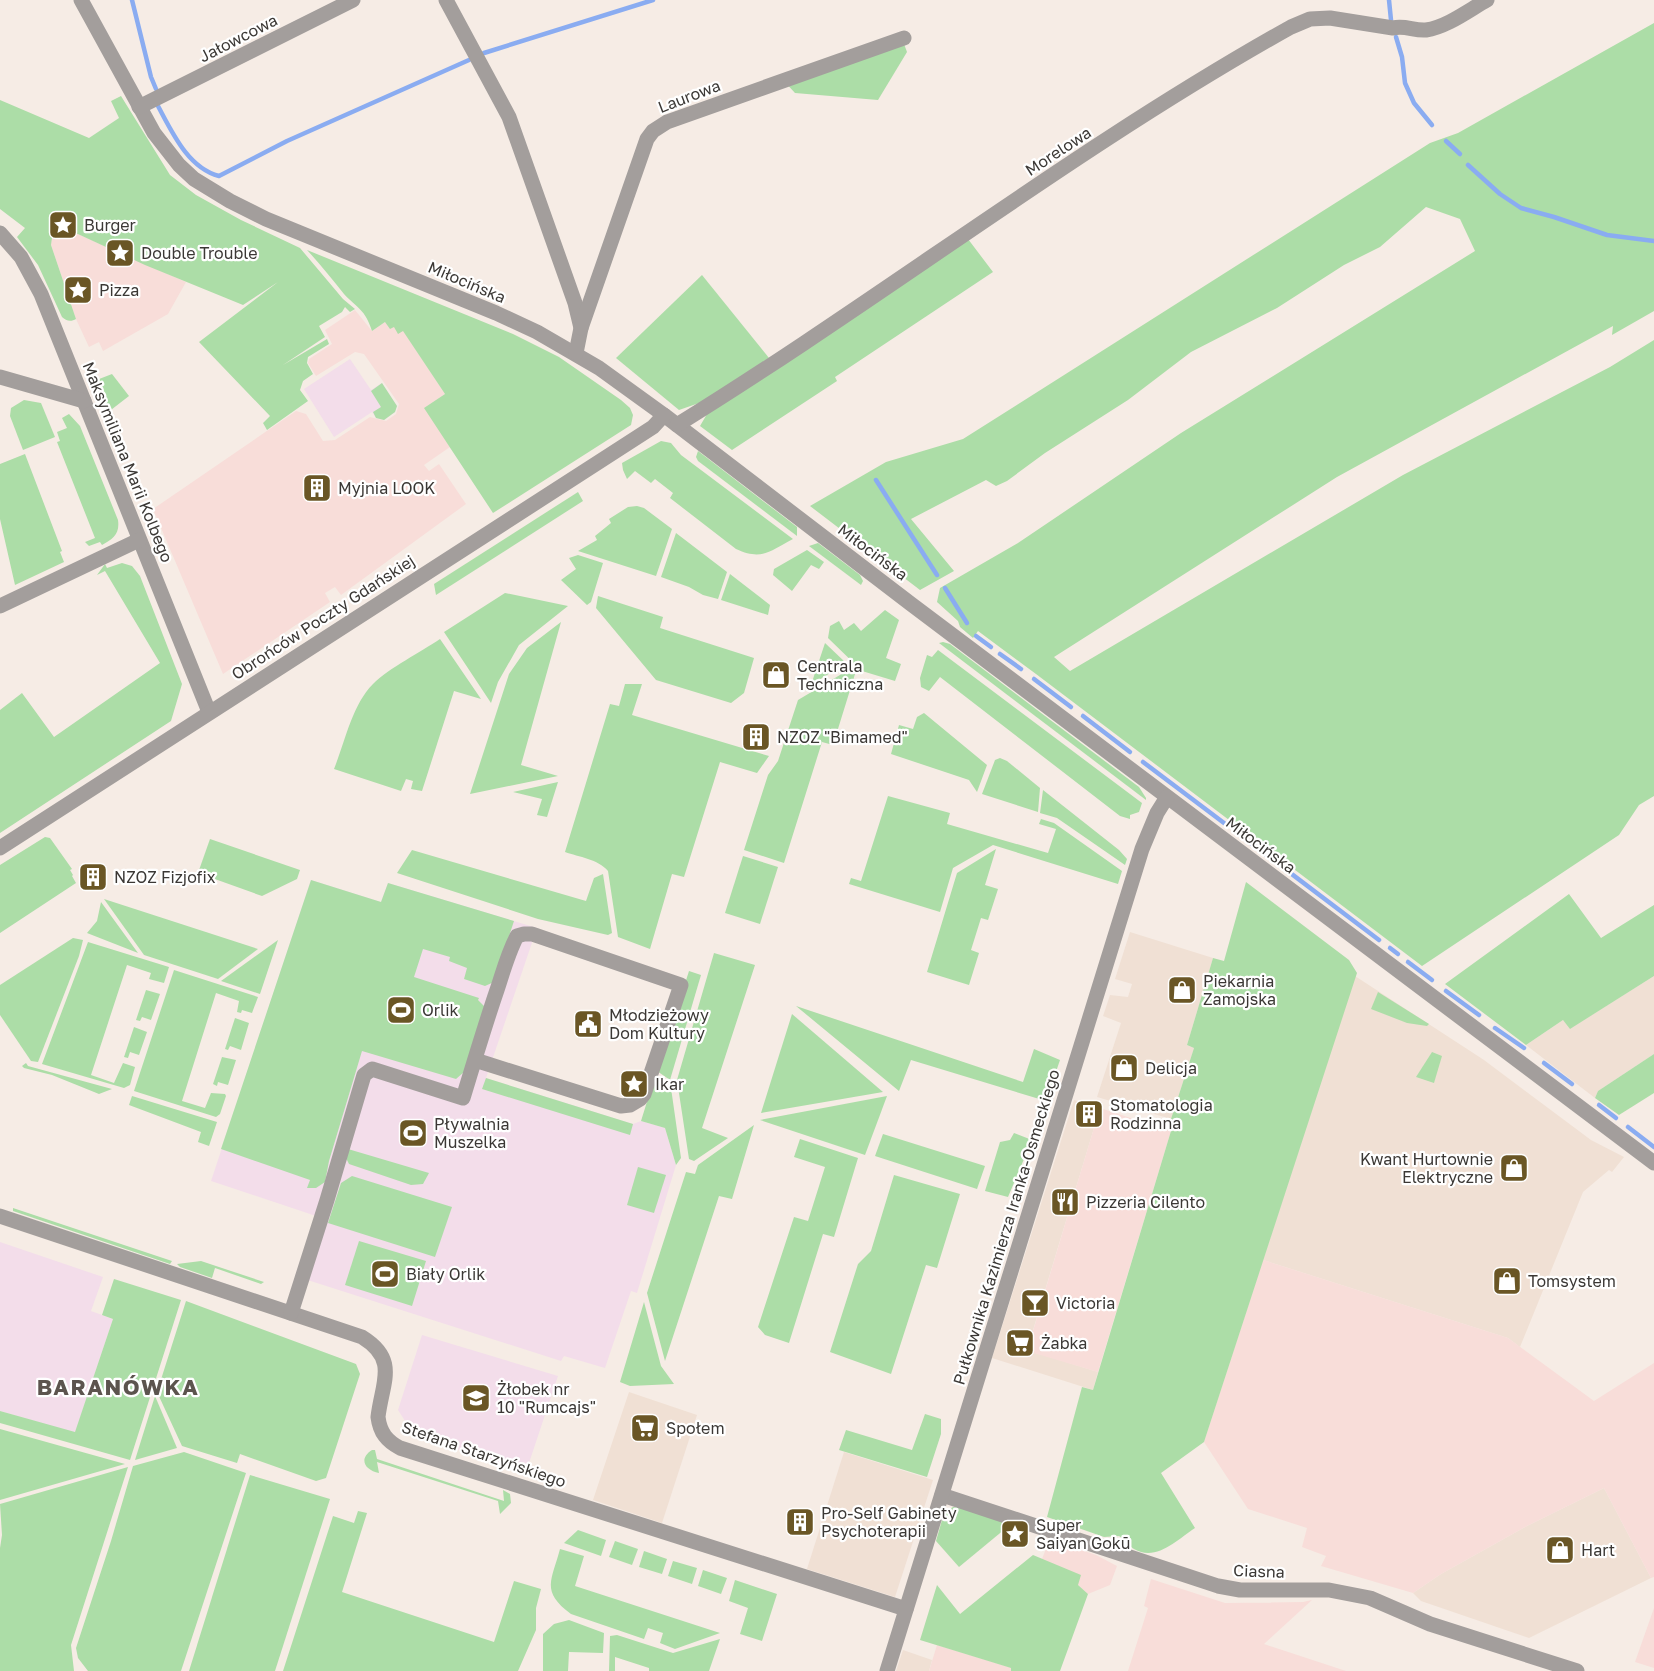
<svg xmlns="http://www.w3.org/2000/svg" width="1654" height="1671" viewBox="0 0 1654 1671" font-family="'Golos Text',sans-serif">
<rect width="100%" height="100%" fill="#f6ece5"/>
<g fill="#f0e0d4">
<polygon points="1130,932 1213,958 1187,1045 1194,1048 1171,1119 1097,1097 1121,1023 1103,1016 1110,995 1128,997 1132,984 1115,979"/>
<polygon points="1355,976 1484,1060 1591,1140 1624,1157 1612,1172 1609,1170 1583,1192 1520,1347 1508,1338 1263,1260"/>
<polygon points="1654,976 1654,1054 1598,1091 1595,1098 1526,1045 1563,1020 1571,1028"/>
<polygon points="1074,1100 1100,1108 1027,1350 1098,1372 1093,1390 992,1358"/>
<polygon points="629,1392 697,1415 662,1523 593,1500"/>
<polygon points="844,1452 933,1480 895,1597 807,1569"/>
<polygon points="1604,1488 1651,1578 1529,1638 1421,1601 1413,1593 1441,1574 1527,1526"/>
<polygon points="903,1650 932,1660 929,1671 896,1671"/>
</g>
<g fill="#f8ddd9">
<polygon points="53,223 186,282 168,314 103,351 99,342 89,347 76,319 51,245"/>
<polygon points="355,310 372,331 385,322 403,330 445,394 425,408 450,447 424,465 429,471 439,464 466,504 341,595 335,587 325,593 330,602 223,674 153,509 296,411 306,414 323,441 335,440 370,417 386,421 396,414 399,404 364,354 355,352 316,376 308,363 309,359 332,344 325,330"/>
<polygon points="1100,1108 1171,1131 1098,1372 1027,1351"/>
<polygon points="1263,1260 1508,1338 1594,1401 1654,1363 1654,1577 1651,1578 1604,1488 1527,1526 1441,1574 1413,1593 1321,1566 1326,1556 1302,1547 1307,1528 1248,1509 1204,1442"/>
<polygon points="1050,1539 1096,1555 1117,1566 1110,1585 1088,1594 1078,1585 1042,1559"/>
<polygon points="1151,1579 1225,1603 1303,1602 1312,1600 1264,1644 1346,1671 1128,1671 1148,1608 1144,1606"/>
<polygon points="1654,1608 1654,1668 1635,1662"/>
<polygon points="937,1645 1012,1668 1011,1671 929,1671"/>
</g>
<g fill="#f3ddea">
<polygon points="350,359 371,390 382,383 397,406 395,412 384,420 376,418 372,412 334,437 304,389"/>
<polygon points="311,880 381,902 388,883 537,928 486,1078 633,1124 641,1121 665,1128 676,1165 637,1293 631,1291 605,1368 564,1356 561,1361 295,1276 316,1216 211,1181"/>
<polygon points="0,1242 103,1277 91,1311 113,1319 75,1433 0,1411"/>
<polygon points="422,1335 558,1376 526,1472 414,1435 398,1410"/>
</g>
<g fill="#acdda7">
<polygon points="1654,23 1654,311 1612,335 1613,326 1337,477 1054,657 1070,671 1403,475 1610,367 1654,340 1654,796 1639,805 1619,835 1422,966 1036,674 978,631 973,638 960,627 958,621 937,602 940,588 1018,543 1181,433 1475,251 1460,219 1426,207 1380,247 1344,265 1277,308 1191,352 1128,400 1045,453 1007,481 996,486 986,480 911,519 954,571 920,590 810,506 886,462 963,439 1430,143 1458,133"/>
<polygon points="904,44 907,52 878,100 795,93 784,81"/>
<path d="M121 96 170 175 196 195 241 220 300 248 343 299 355 309 350 312 345 307 342 312 319 326 325 337 283 365 327 339 329 344 308 357 307 363 313 374 303 381 300 390 308 401 267 430 263 423 270 416 199 342 278 282 243 305 145 265 54 223 51 245 76 319C71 322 66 321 62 317L38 265 17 237 25 228 0 209V100L89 138 119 118 111 101Z"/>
<polygon points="968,239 993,272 835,377 837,381 732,450 700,426 707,414"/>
<path d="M307 250 513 334 559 357 621 400 630 408 633 415 631 425 493 513 424 408 445 394 403 331 398 334 394 327 390 329 385 322 372 331C365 309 358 309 344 294 332 279 320 264 307 250Z"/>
<polygon points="702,275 769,358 702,402 679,410 616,358"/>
<polygon points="112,374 129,396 107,413 94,381"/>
<polygon points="382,383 397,406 395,412 384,420 376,418 373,412 381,407 371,391"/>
<polygon points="24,400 41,403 55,437 23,450 10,416 11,408"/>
<path d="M69 414 80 426 118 520C120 534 113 539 102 545L100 542 89 546 85 542 95 538 57 442 60 441 57 432 67 428 62 418Z"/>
<path d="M661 441 671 443 681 455 793 539C770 551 762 561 736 549L670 498 673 493 655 479 651 483 635 471 627 479 623 470 622 463Z"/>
<polygon points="698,451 797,527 797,536 698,461 696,457"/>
<polygon points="25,454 62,551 60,552 64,562 15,585 0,519 0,464"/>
<polygon points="578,492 583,501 436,595 434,584"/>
<polygon points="637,506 644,508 672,529 656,576 578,551 597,540 595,536 611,523 609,519 628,507"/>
<polygon points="676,533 727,572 718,599 703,595 689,587 661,577"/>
<polygon points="818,543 860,575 863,581 861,585 809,546"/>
<polygon points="807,550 824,562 819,569 811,565 792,591 773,575 774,569"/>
<polygon points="578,555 603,563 591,602 587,605 561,580 576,569 569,558"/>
<polygon points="122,563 132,566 140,576 182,684 171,721 0,833 0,710 22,693 54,737 160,663 105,571 97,575 105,564 107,568"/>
<polygon points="730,574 770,605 768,615 721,600"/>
<polygon points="505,593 568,606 519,645 498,682 491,703 444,632"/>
<polygon points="598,596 663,617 660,628 754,658 744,693 731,703 656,680 596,608"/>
<polygon points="885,610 899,620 886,658 901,664 895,681 862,671 828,638 830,626 839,621 844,630 854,623 861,631"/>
<polygon points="561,622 521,765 558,776 470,794 509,674 527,648"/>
<path d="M440 639 481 699 454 691 422 791 411 789 413 781 406 779 401 791 334 769C345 742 352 705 373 684 389 668 421 652 440 639Z"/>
<polygon points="943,642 950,644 1139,787 1146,798 1146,800 939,643"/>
<polygon points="825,643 846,663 811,685"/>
<polygon points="938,650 1142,803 1139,812 1130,815 1130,819 1120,816 940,677 929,691 921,687 920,678 927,655 932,657"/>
<polygon points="850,669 855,674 833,745 822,742 784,863 744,850 768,775 778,761 798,700"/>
<path d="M625 684H642L632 715 769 756 757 773 720 762 684 877 672 874 650 949 618 937 608 871C598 859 579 857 565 852L610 704 619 706Z"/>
<polygon points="924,713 987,765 977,792 969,780 891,754 899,725 913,729 917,717"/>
<polygon points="1000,758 1007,761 1040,788 1038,812 982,794 995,760"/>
<polygon points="558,782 547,817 537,815 542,799 513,792"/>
<polygon points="1043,790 1119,850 1127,859 1125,865 1057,818 1040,813"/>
<polygon points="888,796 950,813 947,824 1048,853 1056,829 1039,824 1041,819 1054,823 1122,871 1118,884 993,845 953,868 940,912 849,884 851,878 861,881"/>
<polygon points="45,837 50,838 72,869 70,870 73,875 72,876 76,883 0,933 0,865"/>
<polygon points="210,839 300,870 297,879 262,896 198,873"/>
<polygon points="996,849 985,885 998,889 988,920 981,918 971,950 979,953 969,985 927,972 957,873"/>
<polygon points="412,850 586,901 594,878 603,874 612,933 608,935 538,919 397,873"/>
<polygon points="743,856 778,867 760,924 725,913"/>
<polygon points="311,880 381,902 388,883 514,921 494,982 485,986 464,979 467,968 449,961 450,957 423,949 414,977 479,998 478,1000 485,1007 464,1072 456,1079 362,1051 329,1161 325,1182 316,1188 307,1188 310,1180 221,1149"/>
<path d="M1246 882 1349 960 1357 973 1204 1442 1161 1473 1195 1528C1177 1540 1156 1562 1134 1549 1129 1546 1124 1539 1119 1536L1104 1537 1047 1517 1082 1387 1093 1390 1174 1121 1171 1119 1194 1048 1187 1045 1213 958 1224 961Z"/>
<polygon points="1569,894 1601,938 1654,905 1654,976 1570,1029 1563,1020 1526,1045 1445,984"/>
<polygon points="104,899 258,949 218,979 144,955"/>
<polygon points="101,902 138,953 87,933 97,921"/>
<polygon points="73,938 83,940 79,956 38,1062 31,1061 0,1015 0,985"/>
<polygon points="278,940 260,994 221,981"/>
<polygon points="88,942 169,967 164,983 149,979 151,973 127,965 91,1075 114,1083 123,1063 135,1067 130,1085 124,1088 42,1064"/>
<polygon points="714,953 755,965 702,1128 728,1138 694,1161 689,1159 677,1080"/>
<polygon points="174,970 258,997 252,1013 242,1010 241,1013 237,1012 239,1001 216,993 182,1101 205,1108 211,1093 225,1094 226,1096 220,1114 216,1117 134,1091"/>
<polygon points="689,971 701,975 670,1080 657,1071"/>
<polygon points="146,990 160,994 151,1020 142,1017 140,1021 136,1020"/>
<polygon points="1378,992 1429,1024 1427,1026 1407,1023 1371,1009"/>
<polygon points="796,1006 1023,1082 1034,1049 1060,1060 1046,1101 911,1060 899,1091"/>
<polygon points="792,1014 883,1092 761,1113"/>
<polygon points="235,1018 249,1023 241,1050 230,1046 228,1050 225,1049"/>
<polygon points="134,1027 147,1032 139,1055 130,1052 128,1058 124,1057"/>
<polygon points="1432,1052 1442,1056 1434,1083 1416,1077"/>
<polygon points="1654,1054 1654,1093 1619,1115 1595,1098 1598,1091"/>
<polygon points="222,1057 236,1060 228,1085 218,1082 217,1086 213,1084"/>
<polygon points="26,1063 28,1066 112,1089 99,1094 52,1075 24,1068 22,1066"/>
<polygon points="655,1076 671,1088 681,1158 676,1165 665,1128 641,1121"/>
<polygon points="486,1078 633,1124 630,1135 482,1089"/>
<polygon points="132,1096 217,1122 209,1146 198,1142 201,1132 129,1105"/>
<polygon points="887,1096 865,1155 760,1120"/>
<polygon points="754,1125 732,1199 719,1196 665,1361 647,1293 686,1172 695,1174 698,1165"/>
<polygon points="1014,1133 1032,1140 1008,1197 985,1191 1000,1142 1010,1140"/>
<polygon points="883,1134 985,1166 977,1189 875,1156"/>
<polygon points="800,1139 858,1158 834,1237 823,1234 789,1343 765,1335 758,1327 794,1217 808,1221 825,1167 794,1157"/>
<polygon points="348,1149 429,1173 423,1184 411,1185 349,1164 346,1158"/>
<polygon points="638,1167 666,1175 654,1213 627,1205"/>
<polygon points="894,1175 960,1194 937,1268 926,1265 891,1374 830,1352 858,1264 871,1251"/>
<polygon points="352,1176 452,1207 435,1257 328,1223 341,1183"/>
<polygon points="13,1208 172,1261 170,1264 13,1211"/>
<polygon points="359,1241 426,1261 412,1306 345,1285"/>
<polygon points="201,1261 264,1282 261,1284 215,1268 212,1278 180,1267 177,1264"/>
<polygon points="114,1279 181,1300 130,1460 0,1423 0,1411 75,1432 113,1319 102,1315"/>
<polygon points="186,1301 356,1364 360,1374 326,1478 316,1481 240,1454 237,1463 182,1446 157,1392"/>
<polygon points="644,1302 661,1366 674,1384 630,1386 620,1382"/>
<polygon points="155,1396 177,1448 135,1460"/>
<polygon points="925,1414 941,1419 941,1434 927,1477 839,1450 846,1430 912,1450"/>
<polygon points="0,1429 125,1464 0,1500"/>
<path d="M372 1450H375L377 1459 504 1501 503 1490 510 1494 511 1503 500 1514 498 1501 377 1462 379 1473C365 1470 358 1459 372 1450Z"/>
<polygon points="184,1452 246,1473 181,1671 88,1671 78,1658 76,1648 111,1541 133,1466"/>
<polygon points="128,1467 71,1645 74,1671 0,1671 0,1548 2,1535 0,1504"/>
<polygon points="250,1475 330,1499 275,1671 189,1671"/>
<polygon points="953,1507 961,1507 1011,1524 959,1567 936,1541 944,1513"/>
<polygon points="358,1511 367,1513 342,1592 494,1642 514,1581 541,1589 536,1608 536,1630 518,1671 283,1671 333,1516 354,1523"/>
<polygon points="578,1530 606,1540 601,1556 564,1543"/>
<polygon points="615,1541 638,1549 632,1565 609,1557"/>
<path d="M560 1549 584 1556 575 1586 720 1633 675 1649 660 1643 663 1633 648 1628 644 1639 571 1614C540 1591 552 1580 560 1549Z"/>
<polygon points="644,1551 667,1559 662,1574 639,1567"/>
<polygon points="1033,1555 1081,1575 1078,1585 1088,1594 1060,1671 1011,1671 1011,1668 920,1640 937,1585 960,1614"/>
<polygon points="673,1561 697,1568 692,1584 668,1576"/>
<polygon points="703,1570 727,1578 721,1594 698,1586"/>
<polygon points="735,1580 777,1594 762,1641 740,1634 748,1608 729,1601"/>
<polygon points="569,1620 604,1633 603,1653 569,1652 568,1671 543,1671 543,1634 554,1624"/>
<polygon points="617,1635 673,1653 720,1639 709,1671 649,1671 649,1668 615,1657 615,1671 609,1671 610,1636"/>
</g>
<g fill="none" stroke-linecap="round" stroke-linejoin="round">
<g stroke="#8aacf1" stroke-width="4.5">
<polyline points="132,0 151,77 156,89"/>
<polyline points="1389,0 1391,20"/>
<polyline points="1396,37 1402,57 1405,83 1414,103 1432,125"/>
<polyline points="484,53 653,0"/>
<path d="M158 106C172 132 188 168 219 176L287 141 469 60"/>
<polyline points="1446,141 1460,154"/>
<polyline points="1468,165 1500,194 1521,208 1554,217 1607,235 1654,241"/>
<polyline points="876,480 937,575"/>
<polyline points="945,588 967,623"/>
<polyline points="976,636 991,647"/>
<polyline points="1000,654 1021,669"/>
<polyline points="1034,679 1071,707"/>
<polyline points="1083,716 1130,752"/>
<polyline points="1143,762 1224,823"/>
<polyline points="1236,832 1379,940"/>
<polyline points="1390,948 1398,954"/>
<polyline points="1408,962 1432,980"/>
<polyline points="1446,991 1479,1015"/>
<polyline points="1495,1028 1524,1048"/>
<polyline points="1544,1063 1572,1084"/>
<polyline points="1599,1105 1616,1118"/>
<polyline points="1628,1127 1654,1147"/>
</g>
<g stroke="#a39e9c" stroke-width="15">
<polyline points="81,0 154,133 179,165 194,179 230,201 266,219 496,313 537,332 599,368 664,415 911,604 1654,1163"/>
<polyline points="446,0 509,117 575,303 581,328 576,353"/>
<polyline points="139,107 353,0"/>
<polyline points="0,233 21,257 41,294 209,712"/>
<polyline points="581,328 647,139 653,131 667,122 904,38"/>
<polyline points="0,377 84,401"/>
<path d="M677 425C884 297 1078 146 1291 27L1310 19 1330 18 1393 28C1405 25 1414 31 1426 30 1447 27 1469 10 1487 0"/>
<polyline points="0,606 139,540"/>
<polyline points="0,848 605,458 653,427 664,415"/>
<path d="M0 1216 362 1337C399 1360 382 1382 378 1417 380 1433 387 1441 400 1448L906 1609"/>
<path d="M291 1313 327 1200 364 1075 372 1069 463 1098C474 1062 485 1025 497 990 503 972 508 953 517 936L524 934H532L681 985 644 1094 640 1099 630 1105 621 1106 475 1060"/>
<polyline points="942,1495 1218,1586 1240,1590 1329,1590 1370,1598 1430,1624 1577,1671"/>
<polyline points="887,1671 1142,849 1157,813 1167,797"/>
</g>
</g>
<defs>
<g id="sight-square" transform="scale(1.5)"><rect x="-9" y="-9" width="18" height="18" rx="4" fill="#6a5625" stroke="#fff"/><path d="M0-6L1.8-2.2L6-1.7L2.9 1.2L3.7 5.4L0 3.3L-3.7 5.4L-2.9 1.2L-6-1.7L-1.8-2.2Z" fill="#fff"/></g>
<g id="building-square" transform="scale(1.5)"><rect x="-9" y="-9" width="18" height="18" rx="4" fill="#6a5625" stroke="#fff"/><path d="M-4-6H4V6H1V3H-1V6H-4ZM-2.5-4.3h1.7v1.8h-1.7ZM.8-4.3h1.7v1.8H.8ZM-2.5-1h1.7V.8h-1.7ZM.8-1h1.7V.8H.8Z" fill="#fff"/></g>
<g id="shop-square" transform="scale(1.5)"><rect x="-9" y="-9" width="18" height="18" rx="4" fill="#6a5625" stroke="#fff"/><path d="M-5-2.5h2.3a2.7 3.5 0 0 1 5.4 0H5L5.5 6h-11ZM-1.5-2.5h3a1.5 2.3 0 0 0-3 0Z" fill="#fff"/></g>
<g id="stadium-square" transform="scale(1.5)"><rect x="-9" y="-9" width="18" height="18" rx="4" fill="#6a5625" stroke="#fff"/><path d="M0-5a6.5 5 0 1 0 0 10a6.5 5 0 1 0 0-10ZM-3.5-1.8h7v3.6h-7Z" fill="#fff"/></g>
<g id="civic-square" transform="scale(1.5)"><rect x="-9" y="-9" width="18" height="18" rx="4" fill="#6a5625" stroke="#fff"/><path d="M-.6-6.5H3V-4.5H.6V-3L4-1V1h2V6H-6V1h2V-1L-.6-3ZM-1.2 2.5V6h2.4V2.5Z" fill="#fff"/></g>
<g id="restaurant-square" transform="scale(1.5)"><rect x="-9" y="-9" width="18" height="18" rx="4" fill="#6a5625" stroke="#fff"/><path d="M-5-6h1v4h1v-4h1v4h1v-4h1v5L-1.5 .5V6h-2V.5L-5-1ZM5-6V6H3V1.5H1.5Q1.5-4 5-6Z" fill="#fff"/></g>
<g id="bar-square" transform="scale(1.5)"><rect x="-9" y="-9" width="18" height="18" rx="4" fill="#6a5625" stroke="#fff"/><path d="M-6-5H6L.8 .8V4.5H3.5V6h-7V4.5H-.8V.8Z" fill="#fff"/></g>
<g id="supermarket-square" transform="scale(1.5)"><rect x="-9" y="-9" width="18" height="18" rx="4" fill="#6a5625" stroke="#fff"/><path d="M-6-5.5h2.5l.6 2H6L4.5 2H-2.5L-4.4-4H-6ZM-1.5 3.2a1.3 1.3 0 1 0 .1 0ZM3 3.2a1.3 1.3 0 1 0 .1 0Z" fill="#fff"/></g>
<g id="school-square" transform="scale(1.5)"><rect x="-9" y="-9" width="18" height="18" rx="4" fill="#6a5625" stroke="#fff"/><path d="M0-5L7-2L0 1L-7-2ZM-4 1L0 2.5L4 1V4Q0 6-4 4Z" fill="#fff"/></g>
</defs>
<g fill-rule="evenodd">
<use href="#sight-square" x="63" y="225"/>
<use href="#sight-square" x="120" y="253"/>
<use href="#sight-square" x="78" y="290"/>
<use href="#building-square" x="317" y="488"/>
<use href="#shop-square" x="776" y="675"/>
<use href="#building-square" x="756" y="737"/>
<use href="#building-square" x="93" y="877"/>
<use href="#shop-square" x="1182" y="990"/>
<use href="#stadium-square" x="401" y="1010"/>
<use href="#civic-square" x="588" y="1024"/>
<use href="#shop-square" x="1124" y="1068"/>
<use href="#sight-square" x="634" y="1084"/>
<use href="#building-square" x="1089" y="1114"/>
<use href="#stadium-square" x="413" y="1133"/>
<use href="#shop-square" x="1514" y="1168"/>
<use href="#restaurant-square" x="1065" y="1202"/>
<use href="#stadium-square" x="385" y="1274"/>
<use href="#shop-square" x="1507" y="1281"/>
<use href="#bar-square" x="1035" y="1303"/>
<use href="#supermarket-square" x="1020" y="1343"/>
<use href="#school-square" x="476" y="1398"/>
<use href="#supermarket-square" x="645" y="1428"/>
<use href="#building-square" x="800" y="1522"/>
<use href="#sight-square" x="1015" y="1534"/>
<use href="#shop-square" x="1560" y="1550"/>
</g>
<g text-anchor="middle" stroke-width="4.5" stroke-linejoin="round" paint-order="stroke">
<g font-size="16" fill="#3b3835" stroke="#fff">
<text transform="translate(238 38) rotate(-27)" y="6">Jałowcowa</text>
<text transform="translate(689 96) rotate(-21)" y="6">Laurowa</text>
<text transform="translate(1058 151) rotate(-33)" y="6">Morelowa</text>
<text transform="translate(467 282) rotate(23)" y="6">Miłocińska</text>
<text transform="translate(128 462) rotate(68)" y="6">Maksymiliana Marii Kolbego</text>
<text transform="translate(873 552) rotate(37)" y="6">Miłocińska</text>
<text transform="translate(323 617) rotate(-33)" y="6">Obrońców Poczty Gdańskiej</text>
<text transform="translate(1261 845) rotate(37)" y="6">Miłocińska</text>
<text transform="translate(1006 1227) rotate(-73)" y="6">Pułkownika Kazimierza Iranka-Osmeckiego</text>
<text transform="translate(484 1454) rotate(19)" y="6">Stefana Starzyńskiego</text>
<text transform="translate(1259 1571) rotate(2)" y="6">Ciasna</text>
</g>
<g font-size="16" fill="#3b3835" stroke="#fff" text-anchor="start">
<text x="84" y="231">Burger</text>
<text x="141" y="259">Double Trouble</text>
<text x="99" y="296">Pizza</text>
<text x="338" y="494">Myjnia LOOK</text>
<text x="797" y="672">Centrala<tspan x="797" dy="18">Techniczna</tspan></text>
<text x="777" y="743">NZOZ "Bimamed"</text>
<text x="114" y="883">NZOZ Fizjofix</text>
<text x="1203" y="987">Piekarnia<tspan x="1203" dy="18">Zamojska</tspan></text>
<text x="422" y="1016">Orlik</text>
<text x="609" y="1021">Młodzieżowy<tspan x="609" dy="18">Dom Kultury</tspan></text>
<text x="1145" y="1074">Delicja</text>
<text x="655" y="1090">Ikar</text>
<text x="1110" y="1111">Stomatologia<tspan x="1110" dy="18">Rodzinna</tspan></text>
<text x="434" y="1130">Pływalnia<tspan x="434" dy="18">Muszelka</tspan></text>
<text x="1493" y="1165" text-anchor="end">Kwant Hurtownie<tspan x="1493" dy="18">Elektryczne</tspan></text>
<text x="1086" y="1208">Pizzeria Cilento</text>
<text x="406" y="1280">Biały Orlik</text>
<text x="1528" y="1287">Tomsystem</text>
<text x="1056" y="1309">Victoria</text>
<text x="1041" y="1349">Żabka</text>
<text x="497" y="1395">Żłobek nr<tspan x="497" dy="18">10 "Rumcajs"</tspan></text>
<text x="666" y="1434">Społem</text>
<text x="821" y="1519">Pro-Self Gabinety<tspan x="821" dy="18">Psychoterapii</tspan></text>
<text x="1036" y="1531">Super<tspan x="1036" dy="18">Saiyan Gokū</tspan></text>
<text x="1581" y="1556">Hart</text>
</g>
<g font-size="22" font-weight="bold" letter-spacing="1.5" fill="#5c544e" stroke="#fff">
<text x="118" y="1395">BARANÓWKA</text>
</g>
</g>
</svg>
